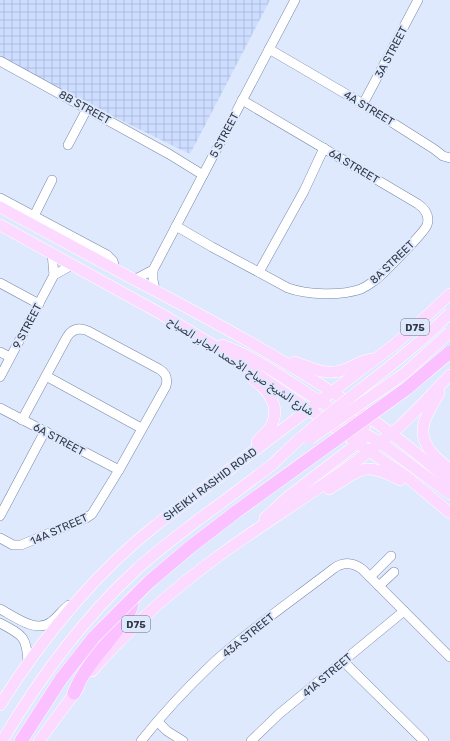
<svg xmlns="http://www.w3.org/2000/svg" width="450" height="741" viewBox="0 0 450 741" font-family="Rubik,'Noto Sans Arabic',sans-serif">
<defs>
<pattern id="industrial-grid" width="8" height="8" patternUnits="userSpaceOnUse"><rect width="8" height="8" fill="#cdf"/><path d="M0 4h8M4 0v8" fill="none" stroke="#b0bedc"/></pattern>
</defs>
<rect width="100%" height="100%" fill="#dee9fe"/>
<polygon fill="url(#industrial-grid)" points="0,0 270,0 190,154 0,61"/>
<g fill="none" stroke-linecap="round" stroke-linejoin="round">
<g stroke="#7788a8" stroke-width="10">
<g id="minor">
<polyline points="269,49 363,104 434,149 443,156 450,158"/>
<polyline points="0,61 169,154 203,175"/>
<polyline points="363,104 418,0"/>
<polyline points="68,145 87,109"/>
<polyline points="0,198 107,255 113,261 115,269"/>
<polyline points="34,216 52,180"/>
<path d="M176 226 212 247 288 288C308 295 341 296 361 289 365 287 370 284 374 281 382 275 424 233 427 225 430 216 425 209 418 204L242 100"/>
<polyline points="52,253 54,275"/>
<polyline points="259,272 304,191 324,148"/>
<polyline points="134,280 153,270"/>
<polyline points="0,283 39,304"/>
<polyline points="155,290 153,280 153,270 295,0"/>
<polyline points="0,352 10,357"/>
<polyline points="46,376 141,428"/>
<polyline points="0,377 54,275 72,265"/>
<polyline points="0,408 119,470"/>
<polyline points="0,516 45,431"/>
<path d="M0 538 13 545H21L86 518 92 514 119 470 166 386C168 378 166 373 159 369L88 331C79 327 72 329 67 337L22 420"/>
<polyline points="370,577 391,556"/>
<polyline points="379,586 394,572"/>
<path d="M0 609C14 616 36 634 51 622 58 617 62 610 69 605"/>
<path d="M0 623C23 635 27 637 28 663"/>
<polyline points="343,661 424,741"/>
<polyline points="158,722 167,731 183,741"/>
<path d="M141 741C161 716 188 687 211 665 247 631 293 600 333 569 342 562 352 562 362 569L450 657"/>
<polyline points="251,741 279,714 404,611"/>
</g>
</g>
<g stroke="#fff" stroke-width="12">
<g id="major">
<path d="M0 207C44 231 88 255 133 279 244 337 356 397 450 482"/>
<polyline points="0,225 163,315 226,353 407,477 450,513"/>
<path d="M222 345C274 364 314 404 365 426"/>
<path d="M294 362C312 368 327 377 346 369 355 365 363 360 373 359"/>
<path d="M253 379C269 391 282 407 270 428 266 433 261 437 257 442"/>
<path d="M439 393C428 413 413 431 432 453 437 459 444 464 450 470"/>
<polyline points="352,427 380,442 450,494"/>
<path d="M329 489C361 470 363 460 400 480"/>
<polyline points="265,518 289,496 358,443 363,438"/>
<path d="M92 671C130 627 173 589 220 555 279 512 344 475 399 427 417 411 433 392 450 375"/>
<path d="M0 705C43 637 93 575 156 525L394 345 427 316 450 294"/>
<path d="M2 741C39 679 81 621 134 572 154 553 176 537 198 520 223 502 248 483 273 464"/>
<polyline points="39,741 79,687"/>
</g>
</g>
<g stroke="#fff" stroke-width="14">
<g id="highway">
<path d="M74 693C86 663 110 642 128 615L131 608 133 597"/>
<polyline points="21,741 61,679 94,637"/>
</g>
</g>
<use href="#minor" stroke="#fff" stroke-width="9"/>
<use href="#major" stroke="#fcd9ff" stroke-width="11"/>
<use href="#highway" stroke="#fac0ff" stroke-width="13"/>
<g stroke="#fff" stroke-width="12" stroke-linecap="butt">
<g id="major-bridge">
<polyline points="310,439 405,373 450,332"/>
<path d="M273 464C327 409 395 369 450 313"/>
</g>
</g>
<g stroke="#fff" stroke-width="14" stroke-linecap="butt">
<polyline id="highway-bridge" points="94,637 149,582 189,548 237,511 406,389 450,352"/>
</g>
<use href="#major-bridge" stroke="#fcd9ff" stroke-width="11"/>
<use href="#highway-bridge" stroke="#fac0ff" stroke-width="13"/>
</g>
<g text-anchor="middle" stroke-width="4" stroke-linejoin="round" paint-order="stroke">
<g fill="#dee9fe" stroke="#666e7e" stroke-width="1">
<rect x="401" y="319" width="28" height="16" rx="3"/>
<rect x="122" y="616" width="28" height="16" rx="3"/>
</g>
<g font-size="10" font-weight="bold" fill="#323947">
<text x="415" y="331">D75</text>
<text x="136" y="628">D75</text>
</g>
<g font-size="11" fill="#323947" stroke="#dee9fe">
<text transform="translate(391 52) rotate(-62)" y="4">3A STREET</text>
<text transform="translate(85 107) rotate(29)" y="4">8B STREET</text>
<text transform="translate(369 108) rotate(31)" y="4">4A STREET</text>
<text transform="translate(224 135) rotate(-62)" y="4">5 STREET</text>
<text transform="translate(354 166) rotate(31)" y="4">6A STREET</text>
<text transform="translate(392 262) rotate(-44)" y="4">8A STREET</text>
<text transform="translate(27 326) rotate(-62)" y="4">9 STREET</text>
<text transform="translate(241 366) rotate(33)" y="4">شارع الشيخ صباح الأحمد الجابر الصباح</text>
<text transform="translate(59 439) rotate(28)" y="4">6A STREET</text>
<text transform="translate(210 484) rotate(-37)" y="4">SHEIKH RASHID ROAD</text>
<text transform="translate(59 529) rotate(-24)" y="4">14A STREET</text>
<text transform="translate(248 635) rotate(-39)" y="4">43A STREET</text>
<text transform="translate(327 675) rotate(-40)" y="4">41A STREET</text>
</g>
</g>
</svg>
